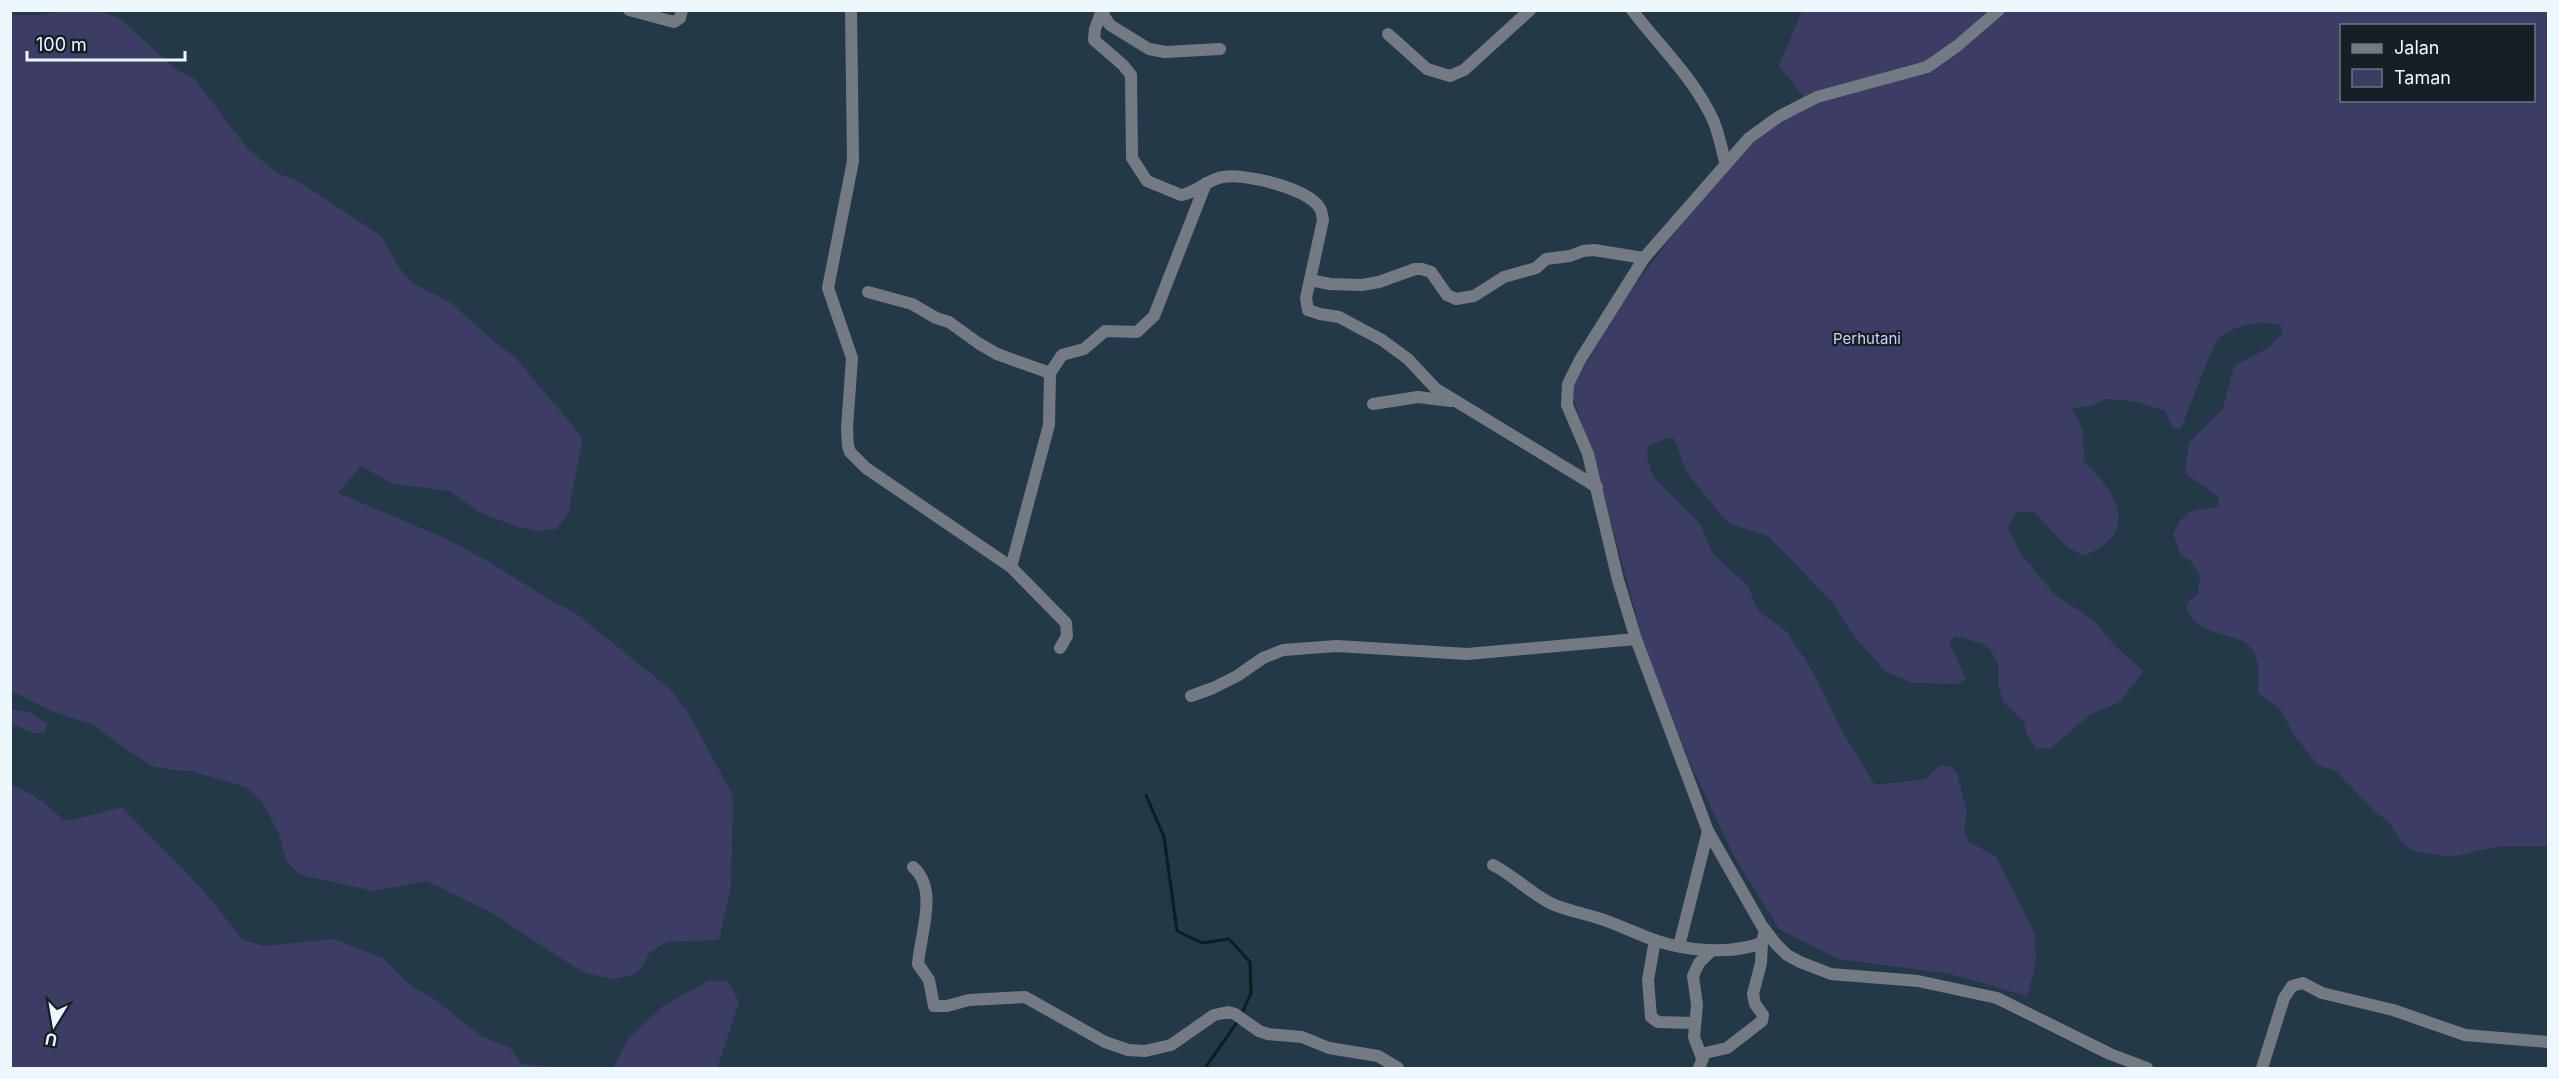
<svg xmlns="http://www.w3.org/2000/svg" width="2559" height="1079" viewBox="0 0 2559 1079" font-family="Inter,sans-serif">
<rect width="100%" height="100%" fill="#243947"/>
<g fill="#3c3c65" fill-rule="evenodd">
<polygon points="63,11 100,11 119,18 177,70 195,79 247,148 277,173 296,180 380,235 400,269 414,284 450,302 497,344 514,356 583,438 568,514 556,529 536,531 518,527 481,513 449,491 393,484 361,466 338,493 447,539 489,562 555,603 574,612 670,689 688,712 733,796 731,887 719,940 667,942 650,952 641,969 633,975 613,979 584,973 490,912 427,881 374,891 300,875 286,861 279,834 261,800 246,787 191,771 171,770 152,766 124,748 94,725 56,713 11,691 11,15 42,15"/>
<path d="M1802 11H2548V846H2500L2451 857 2413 851 2399 839 2390 823 2374 811 2336 771 2318 765 2294 735 2280 709 2258 693C2258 684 2259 674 2258 664 2252 631 2219 640 2198 624 2193 620 2190 613 2186 609L2189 600 2198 595 2200 576 2190 560 2181 555 2173 534C2188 505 2191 512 2220 506L2217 496 2185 473 2189 443 2223 408 2234 366 2268 348 2282 334 2281 325C2259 321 2238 323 2219 338 2213 343 2187 415 2181 429L2173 428 2165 411 2139 402 2107 399 2090 406 2072 408 2083 431 2084 461C2105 482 2137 518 2105 544 2099 549 2091 552 2084 556L2067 547 2034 512H2016L2008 529 2021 554 2054 594 2095 621 2113 644 2143 671 2120 702 2090 715 2051 748 2036 749 2026 732 2025 723 2004 703 1998 685 1999 666 1990 649 1983 644 1956 636 1949 642 1966 679 1958 684 1913 683 1886 672 1853 635 1833 603 1768 536 1730 524 1723 517 1687 473 1674 438 1664 439 1648 447 1647 457 1653 477 1701 525 1712 553 1749 587 1755 605 1761 613 1786 631 1812 670 1843 733 1875 785 1926 779 1939 766H1950L1957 773 1967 812 1964 832 1968 841 1996 857 2035 934 2036 962 2027 996 1950 974 1839 959 1779 929 1734 856 1691 765 1645 648 1596 466 1571 390 1626 296 1694 208 1763 131 1810 105 1779 66ZM2342 26H2534V100H2342Z"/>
<polygon points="10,709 31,713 47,724 44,733 34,733 11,724"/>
<path d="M10 785C32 792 48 804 63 820H73L122 807 202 889 243 940 264 946 334 939 383 958 412 987 430 996 483 1037 510 1048 522 1064 569 1068H11Z"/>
<polygon points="708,981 728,981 739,1002 718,1066 720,1068 613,1068 628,1039 663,1006"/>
</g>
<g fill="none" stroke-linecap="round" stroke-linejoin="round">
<g stroke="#022" stroke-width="3">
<polyline points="1146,795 1164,837 1177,931 1202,943 1229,939 1250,962 1251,993 1241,1015"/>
<polyline points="1205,1068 1238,1021"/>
</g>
<g stroke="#747a84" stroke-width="12">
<polyline points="629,10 674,22 680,18 682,10"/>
<polyline points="851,10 853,161 828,288 852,358 847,428 848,446 850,452 866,468 1011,567 1066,623 1067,636 1060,648"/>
<path d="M1102 10 1095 29 1094 40 1123 65 1131 75 1132 158 1147 181 1181 195C1196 193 1208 179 1223 177 1245 173 1306 188 1319 207 1322 210 1322 215 1323 220L1306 298 1308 310 1320 314 1339 317 1382 340 1408 359 1436 389 1597 487"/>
<polyline points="1103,10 1104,16 1110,25 1149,49 1165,52 1220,49"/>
<path d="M1632 10C1660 47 1695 79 1714 122 1719 135 1722 149 1725 162"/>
<polyline points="1999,10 1957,46 1927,67 1817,97 1778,117 1749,138 1644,258 1580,360 1568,384 1567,405 1588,454 1618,580 1636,639 1708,831 1762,926 1776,944 1787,955 1800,962 1831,974 1918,981 1997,998 2110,1054 2147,1068"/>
<polyline points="1388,34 1427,69 1450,76 1464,70 1530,10"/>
<polyline points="1310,280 1330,284 1362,285 1379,282 1415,269 1422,269 1431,272 1447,295 1456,299 1474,296 1504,277 1536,268 1546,259 1570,256 1583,251 1594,250 1644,258"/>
<polyline points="868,292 912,304 936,318 949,322 978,343 997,354 1050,373"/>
<polyline points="1373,404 1418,397 1451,401"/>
<polyline points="1011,567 1049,425 1050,373 1062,355 1084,349 1105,331 1137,332 1154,316 1206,183"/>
<polyline points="1191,696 1213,688 1237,676 1263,658 1283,650 1337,646 1467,654 1636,639"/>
<path d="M1493 865C1513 875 1529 892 1550 903 1565 910 1582 913 1598 918 1617 924 1635 933 1654 940 1687 951 1729 955 1762 943L1765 930"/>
<path d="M913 867C939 889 920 935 918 964L929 980 934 1006H947L969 1000 1025 997 1105 1042 1128 1050 1145 1051 1171 1045 1214 1015 1228 1012 1235 1014 1259 1031 1268 1034 1302 1037 1329 1048 1378 1056 1398 1068"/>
<polyline points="1655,940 1648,980 1651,1017 1658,1022 1694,1023"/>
<polyline points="1679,946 1708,831"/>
<polyline points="1702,1058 1694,1037 1697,1005 1693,976 1699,963 1712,950"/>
<polyline points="1699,1068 1705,1053 1727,1048 1762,1021 1763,1015 1755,1004 1753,994 1761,963 1762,943"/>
<polyline points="2262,1068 2284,998 2292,986 2303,983 2322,993 2393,1010 2465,1035 2548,1042"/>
</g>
</g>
<g text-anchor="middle" stroke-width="4.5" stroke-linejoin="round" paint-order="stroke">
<g font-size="15" fill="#cfd1f7" stroke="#161f25">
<text x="1867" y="344">Perhutani</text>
</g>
</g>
<rect width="2559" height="1079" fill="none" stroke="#ecf7fe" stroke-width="24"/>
<rect x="2340" y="24" width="195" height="78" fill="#161f25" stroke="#6c757c" stroke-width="1.5"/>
<rect x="2352" y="44" width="30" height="9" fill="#747a84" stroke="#6c757c" stroke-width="1.5"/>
<text x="2394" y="54" font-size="18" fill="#ecf7fe">Jalan</text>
<rect x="2352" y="69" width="30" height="18" fill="#3c3c65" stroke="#6c757c" stroke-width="1.5"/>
<text x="2394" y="84" font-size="18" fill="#ecf7fe">Taman</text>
<g transform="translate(54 1025) rotate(191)" stroke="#161f25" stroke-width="4.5" paint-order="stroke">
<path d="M0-4.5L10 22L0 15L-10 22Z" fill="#ecf7fe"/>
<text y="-9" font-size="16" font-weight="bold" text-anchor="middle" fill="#ecf7fe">U</text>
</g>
<path d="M27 51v9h158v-9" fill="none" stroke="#ecf7fe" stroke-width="3"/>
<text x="36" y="51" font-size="18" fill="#ecf7fe" stroke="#161f25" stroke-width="4.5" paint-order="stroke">100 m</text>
</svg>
